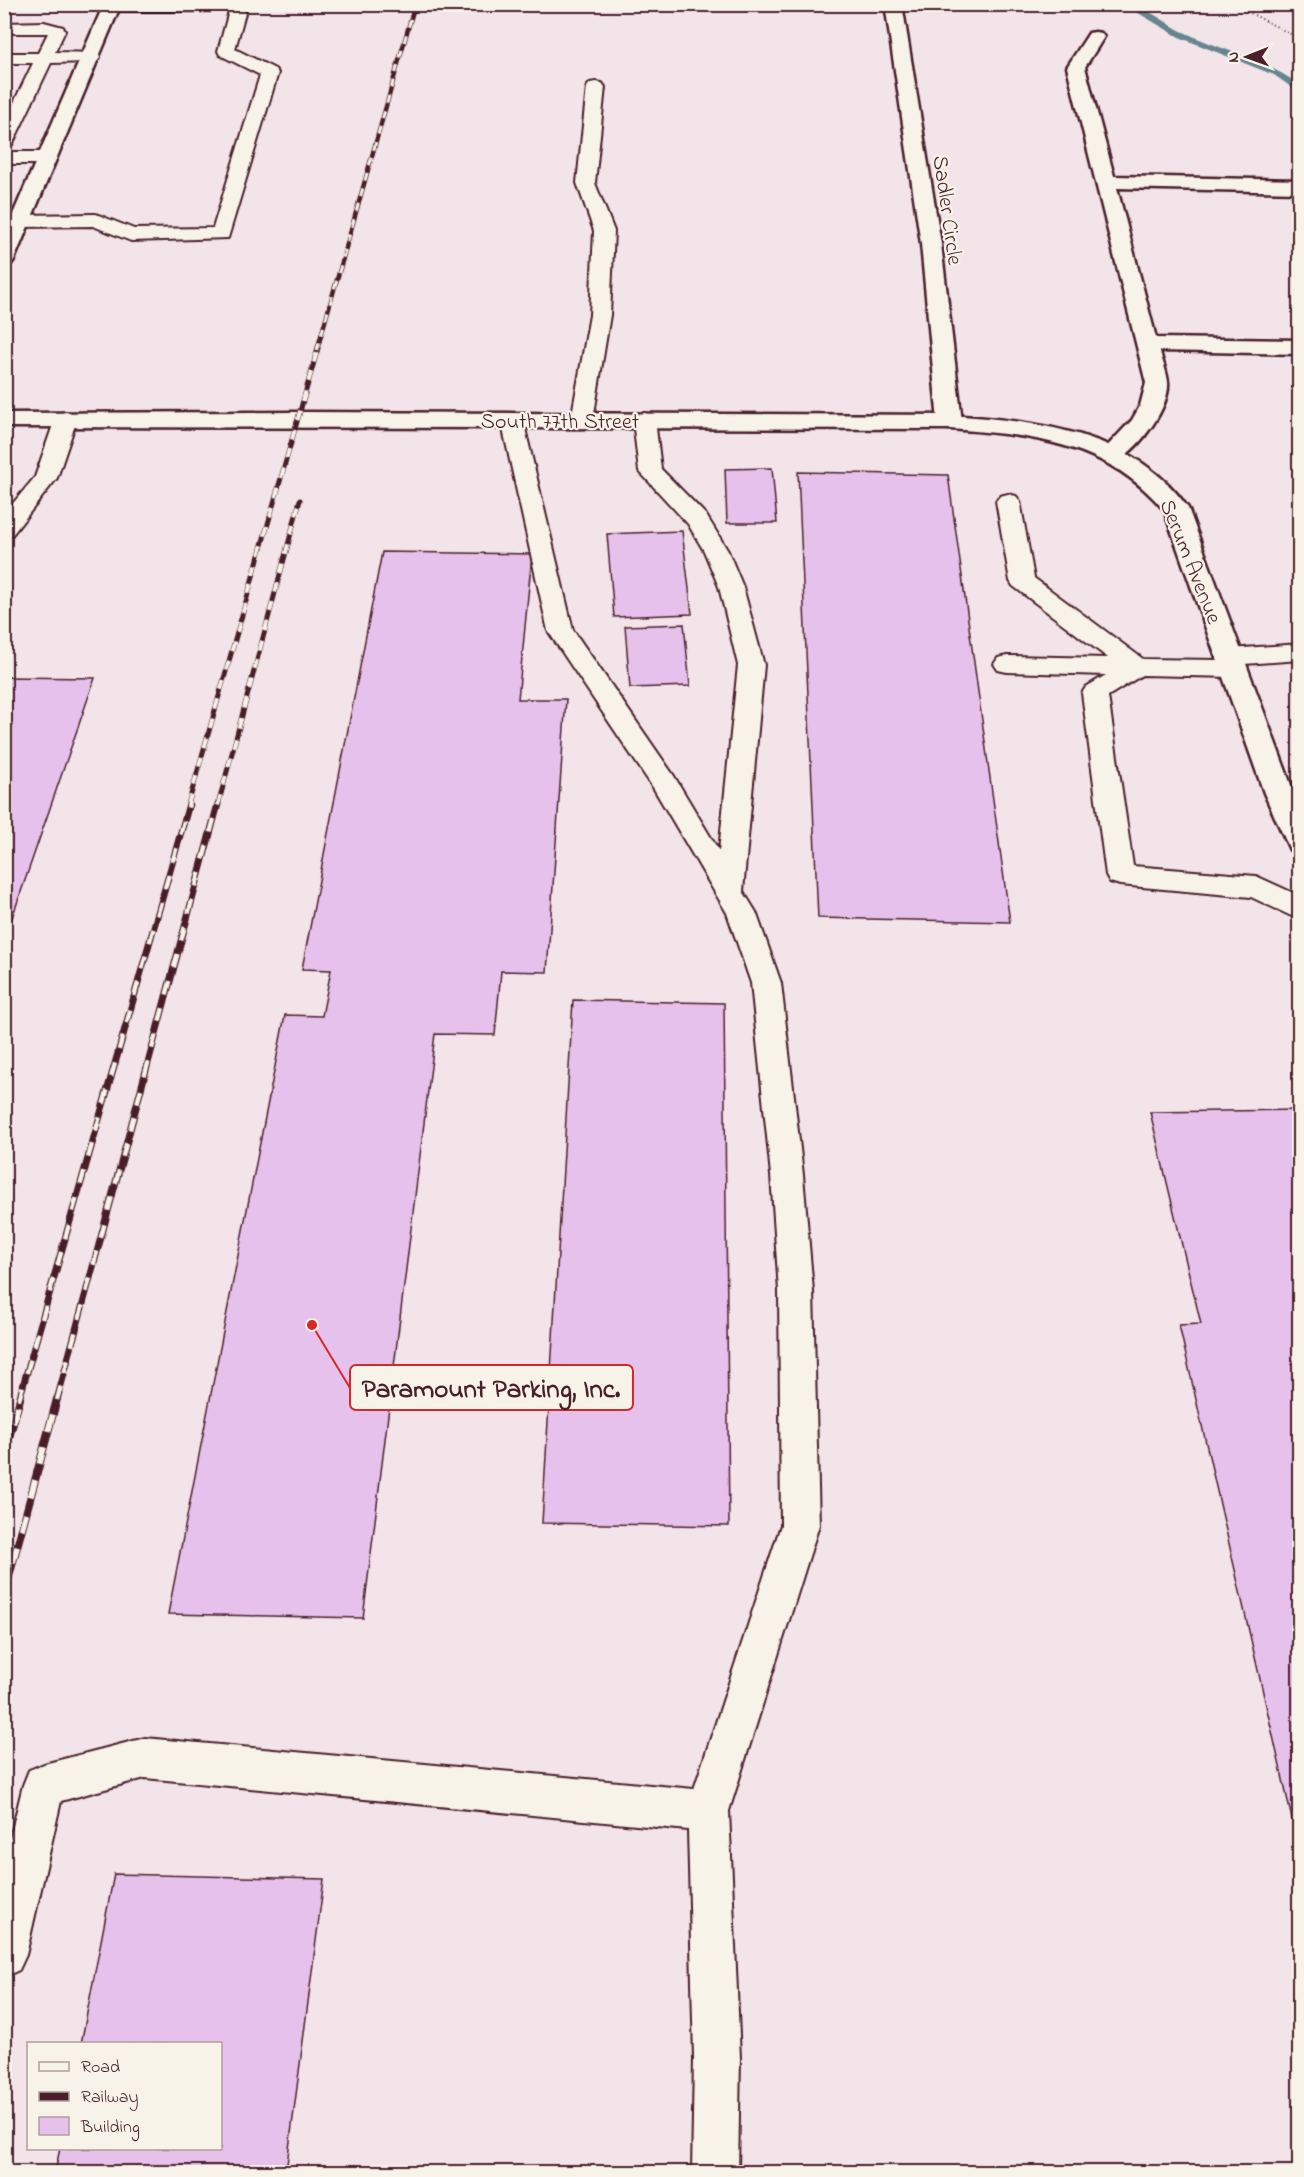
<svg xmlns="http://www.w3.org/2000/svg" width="1304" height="2177" viewBox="0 0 1304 2177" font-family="'Indie Flower',sans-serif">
<rect width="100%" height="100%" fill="#f2e4e9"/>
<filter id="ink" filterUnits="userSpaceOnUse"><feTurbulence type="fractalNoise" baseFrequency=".0167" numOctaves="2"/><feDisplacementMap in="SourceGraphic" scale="12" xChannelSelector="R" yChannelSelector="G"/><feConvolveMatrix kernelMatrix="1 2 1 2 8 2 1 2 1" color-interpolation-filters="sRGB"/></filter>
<g filter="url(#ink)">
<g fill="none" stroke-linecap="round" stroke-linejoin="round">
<path fill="#66858f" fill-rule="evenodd" d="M1123 4C1146 4 1165 24 1186 33 1224 51 1265 60 1300 85V93L1274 75 1179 37Z"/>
</g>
<g fill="#e6c1ec" stroke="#4a1f2b" stroke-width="1.5">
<polygon points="772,468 777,523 727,523 725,469"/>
<polygon points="798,472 948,475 1010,922 818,918"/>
<polygon points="682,531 692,614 614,617 607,534"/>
<polygon points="382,552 532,554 518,699 566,699 547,972 501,971 495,1035 435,1034 363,1618 168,1614 285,1015 322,1016 331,970 302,969"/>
<polygon points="684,624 690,686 630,688 625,626"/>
<polygon points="4,677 95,678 4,941"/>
<polygon points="573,1000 724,1003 729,1526 542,1523"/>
<polygon points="1300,1110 1300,1854 1179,1325 1201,1324 1150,1112"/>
<polygon points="114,1874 324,1879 286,2172 55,2172 60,2148 220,2148 220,2044 81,2044"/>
</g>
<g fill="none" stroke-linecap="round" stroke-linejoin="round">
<g stroke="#4a1f2b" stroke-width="4">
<g id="service">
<polygon points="105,4 247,6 235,49 275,69 278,73 228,238 131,241 93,226 21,227 14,225 11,221 14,217 21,215 96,214 134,229 213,228 260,75 220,55 218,51 229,11 112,11 106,9"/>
<polygon points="44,22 63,27 65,31 55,52 98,53 100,57 98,61 92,62 51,63 13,143 10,147 4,148 4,123 33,63 4,63 4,53 38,53 48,33 4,33 4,23"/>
<polygon points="596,82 602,83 605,87 595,183 614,231 610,315 593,420 590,425 582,427 574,425 571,420 590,315 594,231 577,183 587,87 590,83"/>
<polygon points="4,152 48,152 54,154 57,158 54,162 48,164 4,164"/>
<polygon points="66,412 74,414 77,419 57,478 12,535 4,537 4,514 35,477 55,419 58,414"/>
<polygon points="512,413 520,415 523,420 573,630 674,776 719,851 738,665 719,587 704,551 688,524 639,471 633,420 636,415 644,413 652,415 655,420 661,469 706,515 728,551 743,587 764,665 743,891 756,912 781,983 803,1175 813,1291 819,1525 729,1811 740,2058 738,2172 692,2172 694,2058 688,1830 145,1778 61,1801 26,1955 19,1970 4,1977 4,1863 23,1785 29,1770 44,1764 145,1738 694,1789 781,1525 779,1291 771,1175 751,983 727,913 654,789 548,631 501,420 504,415"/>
<polygon points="1008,494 1016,496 1020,501 1034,578 1143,659 1219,660 1217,657 1221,651 1230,649 1300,644 1300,660 1244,664 1247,669 1243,675 1234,677 1142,675 1108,696 1133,866 1256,876 1300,896 1300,920 1251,897 1120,885 1110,882 1106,875 1082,693 1086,687 1106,675 1007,672 998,670 994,664 998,658 1007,656 1108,658 1013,586 1010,581 996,501 1000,496"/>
</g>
</g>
<g stroke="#4a1f2b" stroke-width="5">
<g id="minor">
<polygon points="104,4 121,4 14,260 11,264 4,266 4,235"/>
<polygon points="885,4 902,4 941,244 962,422 958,427 950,429 942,427 938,422 921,244"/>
<path d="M1095 32 1101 33 1104 37 1085 67 1114 176 1300 180V192L1117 188 1156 338 1300 340V354L1160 351C1162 361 1167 372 1168 382 1170 407 1141 446 1120 459 1115 463 1109 462 1103 460L1099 455 1132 420 1140 406 1146 383 1067 67 1089 33Z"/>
</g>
</g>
<g stroke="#4a1f2b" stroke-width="5">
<path id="tertiary" d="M299 412 950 415C1035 421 1136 432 1188 508L1300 809V853L1290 850 1264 793 1164 510C1108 443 1032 435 950 429L4 427V413Z"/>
</g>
<polyline stroke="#4a1f2b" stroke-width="2" stroke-dasharray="1 3" stroke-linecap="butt" points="1233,4 1300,39"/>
<use href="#service" fill="#f7f3e8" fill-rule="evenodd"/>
<use href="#minor" fill="#f7f3e8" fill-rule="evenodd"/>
<use href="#tertiary" fill="#f7f3e8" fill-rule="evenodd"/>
<g stroke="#4a1f2b" stroke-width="4.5">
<polyline id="rail-far3" points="317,350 415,4"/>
</g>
<g stroke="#4a1f2b" stroke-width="5">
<g id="rail-far2">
<polyline points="188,805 318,348"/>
<polyline points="218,805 300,500"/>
</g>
</g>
<g stroke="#4a1f2b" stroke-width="7">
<g id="rail-far1">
<polyline points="19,1400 189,804"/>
<polyline points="57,1400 218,804"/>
</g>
</g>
<g stroke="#4a1f2b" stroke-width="8">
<g id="rail">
<polyline points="4,1455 20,1399"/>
<polyline points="4,1595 57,1399"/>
</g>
</g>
<use href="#rail-far3" stroke="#f7f3e8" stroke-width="3" stroke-dasharray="8" stroke-linecap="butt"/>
<use href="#rail-far2" stroke="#f7f3e8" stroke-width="4" stroke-dasharray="10" stroke-linecap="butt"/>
<use href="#rail-far1" stroke="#f7f3e8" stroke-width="4.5" stroke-dasharray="14" stroke-linecap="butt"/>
<use href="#rail" stroke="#f7f3e8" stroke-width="6" stroke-dasharray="17" stroke-linecap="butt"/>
</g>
</g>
<g text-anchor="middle" stroke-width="4.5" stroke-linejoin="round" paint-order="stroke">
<g font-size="22" fill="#4a1f2b" stroke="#f7f3e8">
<text transform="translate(949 210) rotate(82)" y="8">Sadler Circle</text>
<text x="560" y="428">South 77th Street</text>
<text transform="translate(1192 561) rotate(68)" y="8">Serum Avenue</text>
</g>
</g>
<path fill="none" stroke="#d62828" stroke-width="2" d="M312 1325L350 1388"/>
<circle fill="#d62828" stroke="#f7f3e8" stroke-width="2" cx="312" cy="1325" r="6"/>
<rect fill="#f7f3e8" stroke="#d62828" stroke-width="2" x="350" y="1365" width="283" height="45" rx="6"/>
<g font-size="27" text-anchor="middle" font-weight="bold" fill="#4a1f2b">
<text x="491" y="1397">Paramount Parking, Inc.</text>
</g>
<rect width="1304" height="2177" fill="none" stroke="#f7f3e8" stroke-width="24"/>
<rect x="12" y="12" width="1280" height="2153" fill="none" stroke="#4a1f2b" stroke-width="2" filter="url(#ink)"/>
<rect x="27" y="2042" width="195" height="108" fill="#f7f3e8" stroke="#b29e9c" stroke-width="1.5"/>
<rect x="39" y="2062" width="30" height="9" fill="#f7f3e8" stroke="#b29e9c" stroke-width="1.5"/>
<text x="81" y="2072" font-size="18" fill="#4a1f2b">Road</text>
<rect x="39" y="2092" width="30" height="9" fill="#4a1f2b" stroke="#b29e9c" stroke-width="1.5"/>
<text x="81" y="2102" font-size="18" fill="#4a1f2b">Railway</text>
<rect x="39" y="2117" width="30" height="18" fill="#e6c1ec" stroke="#b29e9c" stroke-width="1.5"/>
<text x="81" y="2132" font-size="18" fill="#4a1f2b">Building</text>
<g transform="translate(1247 57) rotate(269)" stroke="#f7f3e8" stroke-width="4.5" paint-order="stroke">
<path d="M0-4.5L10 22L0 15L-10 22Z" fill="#4a1f2b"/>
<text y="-9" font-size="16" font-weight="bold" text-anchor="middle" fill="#4a1f2b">N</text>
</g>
</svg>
